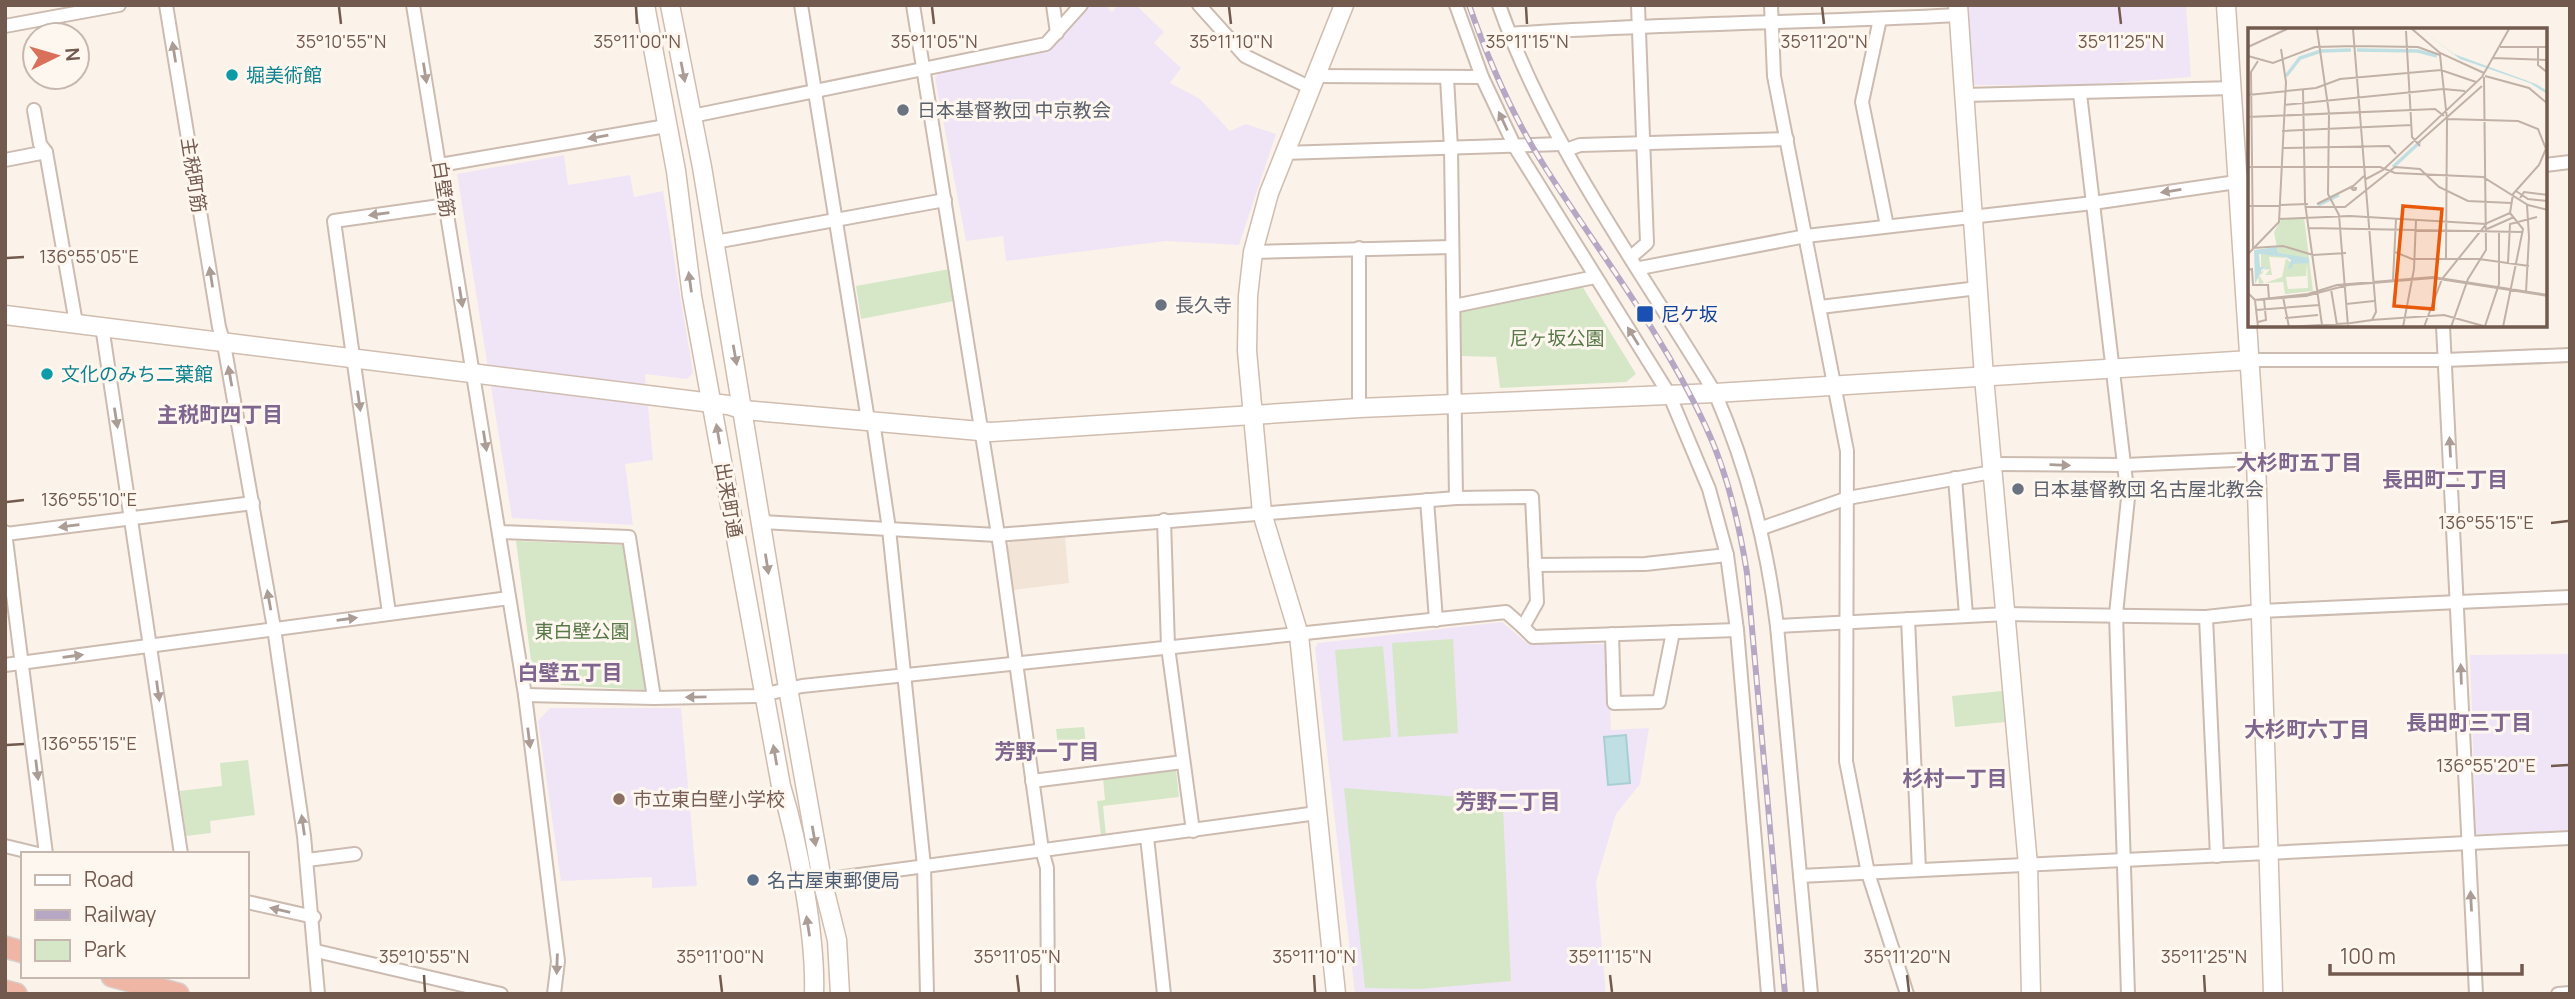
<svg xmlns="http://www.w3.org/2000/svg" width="2575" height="999" viewBox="0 0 2575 999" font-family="Manrope,'Noto Sans JP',sans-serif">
<rect width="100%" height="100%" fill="#fbf3e9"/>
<polygon fill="#f2e5d8" points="1065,535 1069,583 1013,590 1007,546 1010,542"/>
<g fill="#f0e5f7">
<polygon points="1089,5 1105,5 1112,12 1118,5 1136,5 1164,32 1154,43 1181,68 1170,83 1200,99 1230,131 1246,124 1276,134 1239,245 1166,241 1006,261 1003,236 966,241 935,78 939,73 1048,51"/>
<polygon points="1968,5 2186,5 2191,77 2084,85 1973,85"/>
<polygon points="564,155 568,185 630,175 634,197 663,191 693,373 687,379 645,374 653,460 625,464 633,525 512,518 457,174"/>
<polygon points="1502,622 1528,644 1604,644 1608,648 1611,730 1649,728 1640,784 1616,814 1596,882 1606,994 1355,994 1315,648 1318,643"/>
<polygon points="2570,654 2570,831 2476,834 2470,655"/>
<polygon points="550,708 681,708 697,886 652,888 652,877 561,881 538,721"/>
</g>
<g fill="#d6e7c8">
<polygon points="950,269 954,301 861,319 856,286"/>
<polygon points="1582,286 1636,374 1626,382 1500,388 1496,357 1461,356 1459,315 1463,310"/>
<polygon points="516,541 624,545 646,690 543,684 533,677"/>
<polygon points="1453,639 1458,733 1398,737 1392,643"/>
<polygon points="1383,646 1391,737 1343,741 1335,650"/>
<polygon points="2002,691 2005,722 1955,727 1952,696"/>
<polygon points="1084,727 1086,744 1058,746 1056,729"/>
<polygon points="248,760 255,815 210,821 211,833 186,836 180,791 222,786 220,763"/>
<polygon points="1176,770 1179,797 1103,806 1106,835 1101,836 1097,801 1105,800 1103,778"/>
<polygon points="1344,788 1460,797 1503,808 1511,981 1420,989 1365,988"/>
</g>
<polygon fill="#bfdfe3" stroke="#a6cfd4" stroke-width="2" points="1626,735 1630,783 1608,785 1604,737"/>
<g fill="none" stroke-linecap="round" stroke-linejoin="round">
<g stroke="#ccbbb0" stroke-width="16">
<g id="street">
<polyline points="166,5 219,327 224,344 274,628 304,836 318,994"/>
<polyline points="413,5 525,695 558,961 554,994"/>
<polyline points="801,5 868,420"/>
<polyline points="913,5 1000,547 1042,850 1047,868 1048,994"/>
<polyline points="1053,5 1057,33"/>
<polyline points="1199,5 1245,56 1311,88"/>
<polyline points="1456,5 1482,77 1515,147 1669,394 1709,489 1727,555 1737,630 1768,994"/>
<path d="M1499 5C1548 145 1639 267 1715 393 1748 469 1767 544 1777 626L1811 994"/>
<polyline points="1771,5 1774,76 1847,451 1846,761 1868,873 1907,994"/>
<polyline points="1880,19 1862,102 1887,226"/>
<polyline points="5,26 119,5"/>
<path d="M1509 34C1659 23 1809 23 1959 15"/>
<polyline points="1316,76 1482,77"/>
<polyline points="1447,78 1451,148 1456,498"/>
<polyline points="2080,94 2128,498 2116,614 2128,994"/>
<polyline points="1964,95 2233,88"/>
<polyline points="34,110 40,144 46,152"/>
<polyline points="692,116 1046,44 1081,5"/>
<polyline points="1566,150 1580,145 1787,139"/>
<polyline points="1283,153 1561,144"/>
<polyline points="5,160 46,152 76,323"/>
<polyline points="440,165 666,126"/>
<polyline points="2545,165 2570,162"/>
<polyline points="715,242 945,200"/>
<polyline points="1359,248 1359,408"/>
<polyline points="1253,252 1452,247"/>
<polyline points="1632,256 1647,243 1638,5"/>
<polyline points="1640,268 1806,236 2093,203 2250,180"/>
<polyline points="1454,306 1595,277"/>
<polyline points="1820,307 1978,288"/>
<polyline points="102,326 181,854"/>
<polyline points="2443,326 2476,994"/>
<polyline points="2251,360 2445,360 2570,355"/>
<polyline points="873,421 889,529 924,866 927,994"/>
<polyline points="1992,464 2125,465 2256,459"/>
<polyline points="1955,478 1966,615"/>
<polyline points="1427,500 1436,620"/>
<polyline points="1164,520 1168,647 1193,831"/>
<polyline points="760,522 997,535 1456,498 1532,497 1537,602 1523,627 1533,637 1737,630"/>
<polyline points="1762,528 1848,498 1992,472"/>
<polyline points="5,532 46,854"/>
<polyline points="500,532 629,537 654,698"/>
<polyline points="6,534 253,503"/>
<polyline points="1535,565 1645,564 1727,555"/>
<polyline points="389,613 334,221 447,205"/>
<polyline points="2206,617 2217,856"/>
<polyline points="1908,619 1919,870"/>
<polyline points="1777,626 2006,614 2206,617 2261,611 2570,597"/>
<polyline points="1612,634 1614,703 1659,702 1673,632"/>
<polyline points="5,665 509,598"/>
<polyline points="525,695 654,698 757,696 802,686 1506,612 1523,627"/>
<polyline points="1032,781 1183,762"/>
<polyline points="1147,837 1164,994"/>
<polyline points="5,846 38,854"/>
<polyline points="307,860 355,854"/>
<polyline points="1800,876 2570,838"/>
<polyline points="822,880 1317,813"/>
<polyline points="247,902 314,917"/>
<polyline points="316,951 501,994"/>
<polyline points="2558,994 2570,993"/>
</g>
</g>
<g stroke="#d0bdb0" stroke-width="21">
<g id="secondary">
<path d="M645 5 676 171 692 296 781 786C798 842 816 936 814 994"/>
<polyline points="670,5 702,167 788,688 822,880 837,940 840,994"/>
<polyline points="1958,5 1984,377 2028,865 2031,994"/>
<polyline points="2226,5 2256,459 2273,994"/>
<polyline points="5,315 728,405 744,410 991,432 1359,408 1715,393 2251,360"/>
<polyline points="1336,994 1299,635 1262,513 1247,351 1248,296 1253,252 1269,193 1344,5"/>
</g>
</g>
<g stroke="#d8d1ce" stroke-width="24">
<g id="highway">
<polyline points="5,947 23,952"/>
<polyline points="112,976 178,994"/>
<polyline points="5,991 16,994"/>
</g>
</g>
<use href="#street" stroke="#fff" stroke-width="12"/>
<use href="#secondary" stroke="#fff" stroke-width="18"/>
<use href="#highway" stroke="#efb5a5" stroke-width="21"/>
<g stroke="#b6a8c4" stroke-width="6">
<path id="rail" d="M1469 5C1488 59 1512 115 1543 164 1597 250 1662 332 1705 425 1727 471 1739 523 1747 573L1785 994"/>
</g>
<use href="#rail" stroke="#fef7ef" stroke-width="3.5" stroke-dasharray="10" stroke-linecap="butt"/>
</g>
<defs><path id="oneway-solid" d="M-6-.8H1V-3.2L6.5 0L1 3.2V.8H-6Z" transform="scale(1.75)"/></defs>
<g fill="#ab9c95">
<use href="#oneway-solid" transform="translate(174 52) rotate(-99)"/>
<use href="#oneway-solid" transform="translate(683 72) rotate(79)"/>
<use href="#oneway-solid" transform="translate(425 73) rotate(81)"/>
<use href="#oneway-solid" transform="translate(1503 121) rotate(-115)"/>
<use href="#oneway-solid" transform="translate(598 137) rotate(170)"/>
<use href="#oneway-solid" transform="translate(2171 191) rotate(171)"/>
<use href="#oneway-solid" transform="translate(379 214) rotate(172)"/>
<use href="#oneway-solid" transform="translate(211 277) rotate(-99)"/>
<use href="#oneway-solid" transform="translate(690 282) rotate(-98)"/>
<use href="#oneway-solid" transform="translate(461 297) rotate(81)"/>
<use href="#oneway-solid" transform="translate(1633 336) rotate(-122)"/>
<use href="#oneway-solid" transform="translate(735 355) rotate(80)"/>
<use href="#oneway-solid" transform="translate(230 376) rotate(-100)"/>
<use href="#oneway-solid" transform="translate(359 401) rotate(82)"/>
<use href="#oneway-solid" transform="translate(116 418) rotate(81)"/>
<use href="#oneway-solid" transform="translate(718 434) rotate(-100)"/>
<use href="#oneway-solid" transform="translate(485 441) rotate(81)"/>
<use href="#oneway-solid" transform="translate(2450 447) rotate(-93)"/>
<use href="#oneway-solid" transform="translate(2060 465) rotate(2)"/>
<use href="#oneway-solid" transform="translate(69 526) rotate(173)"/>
<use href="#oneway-solid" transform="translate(767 564) rotate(81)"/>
<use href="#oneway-solid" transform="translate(269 600) rotate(-100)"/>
<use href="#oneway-solid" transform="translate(347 619) rotate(-8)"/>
<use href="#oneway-solid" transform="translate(73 656) rotate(-8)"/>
<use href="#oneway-solid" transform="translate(2461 674) rotate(-92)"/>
<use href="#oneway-solid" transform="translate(158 691) rotate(82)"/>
<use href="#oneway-solid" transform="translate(696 697) rotate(179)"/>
<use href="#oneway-solid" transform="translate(529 738) rotate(83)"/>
<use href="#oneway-solid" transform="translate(775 755) rotate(-100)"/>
<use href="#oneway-solid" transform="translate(37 770) rotate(83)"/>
<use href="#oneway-solid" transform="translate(303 825) rotate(-98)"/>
<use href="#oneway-solid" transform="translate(814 836) rotate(80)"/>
<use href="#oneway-solid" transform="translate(2471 901) rotate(-93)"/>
<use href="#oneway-solid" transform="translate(280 910) rotate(-167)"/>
<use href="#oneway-solid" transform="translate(808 926) rotate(-99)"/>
<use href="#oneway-solid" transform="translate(557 964) rotate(92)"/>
</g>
<path fill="none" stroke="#735a4f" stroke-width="2.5" d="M339 7 341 24M636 7 637 24M932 7 934 24M1229 7 1231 24M1526 7 1527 24M1822 7 1824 24M2119 7 2121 24M7 258 24 257M7 502 24 500M2551 523 2568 521M7 745 24 744M2551 766 2568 765M424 975 425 992M720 975 722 992M1017 975 1019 992M1314 975 1315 992M1610 975 1612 992M1907 975 1909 992M2204 975 2205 992"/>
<g fill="#0f9aa8" stroke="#fef7ef" stroke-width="2.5">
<circle cx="232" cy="75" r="7"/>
<circle cx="47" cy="374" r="7"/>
</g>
<g fill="#6b7280" stroke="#fef7ef" stroke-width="2.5">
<circle cx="903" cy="110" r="7"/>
<circle cx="1161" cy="305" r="7"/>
<circle cx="2018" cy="489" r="7"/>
</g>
<rect fill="#1a4fb4" stroke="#fef7ef" stroke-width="2.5" x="1636" y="305" width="18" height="18" rx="3.5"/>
<circle fill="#8d6e63" stroke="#fef7ef" stroke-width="2.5" cx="619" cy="799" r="7"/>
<circle fill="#5c6f8a" stroke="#fef7ef" stroke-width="2.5" cx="753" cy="880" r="7"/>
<g text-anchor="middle" stroke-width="6" stroke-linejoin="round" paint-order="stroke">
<g font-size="19" fill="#0d838f" stroke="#fef7ef" text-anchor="start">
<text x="246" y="82">堀美術館</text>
<text x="61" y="381">文化のみち二葉館</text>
</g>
<g font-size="19" fill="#5b616d" stroke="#fef7ef" text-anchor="start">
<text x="917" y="117">日本基督教団 中京教会</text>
<text x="1175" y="312">長久寺</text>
<text x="2032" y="496">日本基督教団 名古屋北教会</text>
</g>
<g font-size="19" fill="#735a4f" stroke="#fef7ef">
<text transform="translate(194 175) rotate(81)" y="7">主税町筋</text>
<text transform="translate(444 189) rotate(81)" y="7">白壁筋</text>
<text transform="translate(729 500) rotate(80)" y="7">出来町通</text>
</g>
<g font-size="19" fill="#164399" stroke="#fef7ef" text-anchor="start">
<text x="1661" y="321">尼ケ坂</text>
</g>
<g font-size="19" fill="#587848" stroke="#fef7ef">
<text x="1557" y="345">尼ヶ坂公園</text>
<text x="582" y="638">東白壁公園</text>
</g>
<g font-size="19" fill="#785e54" stroke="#fef7ef" text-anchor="start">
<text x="633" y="806">市立東白壁小学校</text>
</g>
<g font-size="19" fill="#4e5e75" stroke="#fef7ef" text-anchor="start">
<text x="767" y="887">名古屋東郵便局</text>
</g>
<g font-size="21" font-weight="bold" fill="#7f668e" stroke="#fef7ef">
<text x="220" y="422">主税町四丁目</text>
<text x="2299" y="470">大杉町五丁目</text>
<text x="2445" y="487">長田町二丁目</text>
<text x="570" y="680">白壁五丁目</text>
<text x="2469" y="730">長田町三丁目</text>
<text x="2307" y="737">大杉町六丁目</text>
<text x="1047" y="759">芳野一丁目</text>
<text x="1955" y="786">杉村一丁目</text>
<text x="1508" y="809">芳野二丁目</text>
</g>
</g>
<g transform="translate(2248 28)">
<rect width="299" height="299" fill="#fbf3e9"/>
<path d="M56 189 65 263 37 266 35 254 17 255 34 249 38 230 21 229 24 247H17L22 241 16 242 14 246 11 247 16 255 11 256 10 246 19 240 13 239V226L36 228 43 235 47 230 30 225 26 204 33 192ZM59 236 60 260 40 261 38 249 58 248Z" fill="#d6e7c8" fill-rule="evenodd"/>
<path d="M172 1 206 26 288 56 298 62 299 66 282 55 212 31ZM29 219 30 225 61 230V235L45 236 44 240 40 241 43 232 38 229 11 226 12 239 23 240 14 241 7 256 6 222Z" fill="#bfdfe3"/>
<path fill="none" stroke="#bfdfe3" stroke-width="3.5" d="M109 22 170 23 189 28M38 48 52 30 73 23 103 22M145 139 172 114M70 177 91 167"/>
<path fill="none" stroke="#c1b1a6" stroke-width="2" d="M69 1 81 85 80 166 91 187 100 298M164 1 192 25 236 45M158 3 164 109 172 118M0 19 39 1M252 19H300M290 19V37L300 45M0 28 25 35 67 19 107 18 170 19 192 27 199 91 198 230M245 30 300 32M10 33 3 44 5 220 35 218 65 227 98 225M237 48 281 60 300 76M68 60 92 51 193 42 228 54M55 61 57 175 74 297M0 67 68 60M36 77 195 61 217 63M0 89 187 81 196 88M199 91 270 93 290 101 298 121M34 103 164 97M170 115 234 58M34 120 141 118 148 126M0 139H132L147 145 235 149 280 177 300 182M118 151 135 142 234 49 261 1M103 160 105 162H107L108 161V160H107L104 159 116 148M268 163 280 171 300 173M272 170 276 164 300 167M69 176 105 158M279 177 281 209M0 178 60 176M57 179H97L147 139 172 141 191 159 220 173 263 175M31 191 102 188 238 196M60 200 274 204M239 201 266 189M147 224 164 231H231L281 238M0 226 31 194 38 54 33 21M260 235 262 196 289 189M0 242 4 241 5 257H20L21 271M145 252 148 191M83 261 89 297M278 264 281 209M0 265 7 272 10 299M300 267 185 249 89 257 60 266 6 272 58 268 100 257 185 250 300 268M35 269 41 299M98 276 126 273M8 282 71 277M37 290 70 287M123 292 196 287 239 299M10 294 18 292 16 271M103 295 124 292 128 284 105 1M237 298 251 256V204M36 299 105 295M155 299 166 241 168 192M176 299 194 251 239 195 262 185 265 166 291 137 300 116M203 299 220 251 238 222 236 49M255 299 275 201 262 185"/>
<path fill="#e8590c" fill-opacity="0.15" stroke="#e8590c" stroke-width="3.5" d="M155 178 194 181 185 281 146 278Z"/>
<rect width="299" height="299" fill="none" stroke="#735a4f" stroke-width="3.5"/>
</g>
<g font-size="18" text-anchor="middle" fill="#735a4f" stroke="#fef7ef" stroke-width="6" stroke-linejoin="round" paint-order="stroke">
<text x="341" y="48">35°10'55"N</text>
<text x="637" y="48">35°11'00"N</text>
<text x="934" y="48">35°11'05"N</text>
<text x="1231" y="48">35°11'10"N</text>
<text x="1527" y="48">35°11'15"N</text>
<text x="1824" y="48">35°11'20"N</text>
<text x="2121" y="48">35°11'25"N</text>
<text x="89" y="263">136°55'05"E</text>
<text x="89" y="506">136°55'10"E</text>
<text x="2486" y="529">136°55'15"E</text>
<text x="89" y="750">136°55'15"E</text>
<text x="2486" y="772">136°55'20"E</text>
<text x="424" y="963">35°10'55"N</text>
<text x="720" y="963">35°11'00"N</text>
<text x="1017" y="963">35°11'05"N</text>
<text x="1314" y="963">35°11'10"N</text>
<text x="1610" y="963">35°11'15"N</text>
<text x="1907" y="963">35°11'20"N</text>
<text x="2204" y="963">35°11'25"N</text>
</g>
<rect width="2575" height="999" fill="none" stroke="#735a4f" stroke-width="14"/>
<rect x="21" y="852" width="228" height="126" fill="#fef7ef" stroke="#c6b8af" stroke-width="2"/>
<rect x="35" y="875" width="35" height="10" fill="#ffffff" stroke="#c6b8af" stroke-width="2"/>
<text x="84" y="887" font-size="21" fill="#735a4f">Road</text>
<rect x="35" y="910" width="35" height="10" fill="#b6a8c4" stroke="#c6b8af" stroke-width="2"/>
<text x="84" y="922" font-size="21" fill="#735a4f">Railway</text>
<rect x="35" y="940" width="35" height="21" fill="#d6e7c8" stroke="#c6b8af" stroke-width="2"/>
<text x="84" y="957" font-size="21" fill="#735a4f">Park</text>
<g transform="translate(56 56) rotate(85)"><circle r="33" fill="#fef7ef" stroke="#c6b8af" stroke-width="2"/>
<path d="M0-5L12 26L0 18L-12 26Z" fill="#d97059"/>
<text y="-10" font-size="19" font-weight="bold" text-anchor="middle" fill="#735a4f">N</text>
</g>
<path d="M2330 964v10h192v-10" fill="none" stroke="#735a4f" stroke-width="3.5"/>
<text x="2340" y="964" font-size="21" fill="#735a4f" stroke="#fef7ef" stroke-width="5" paint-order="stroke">100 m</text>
</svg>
